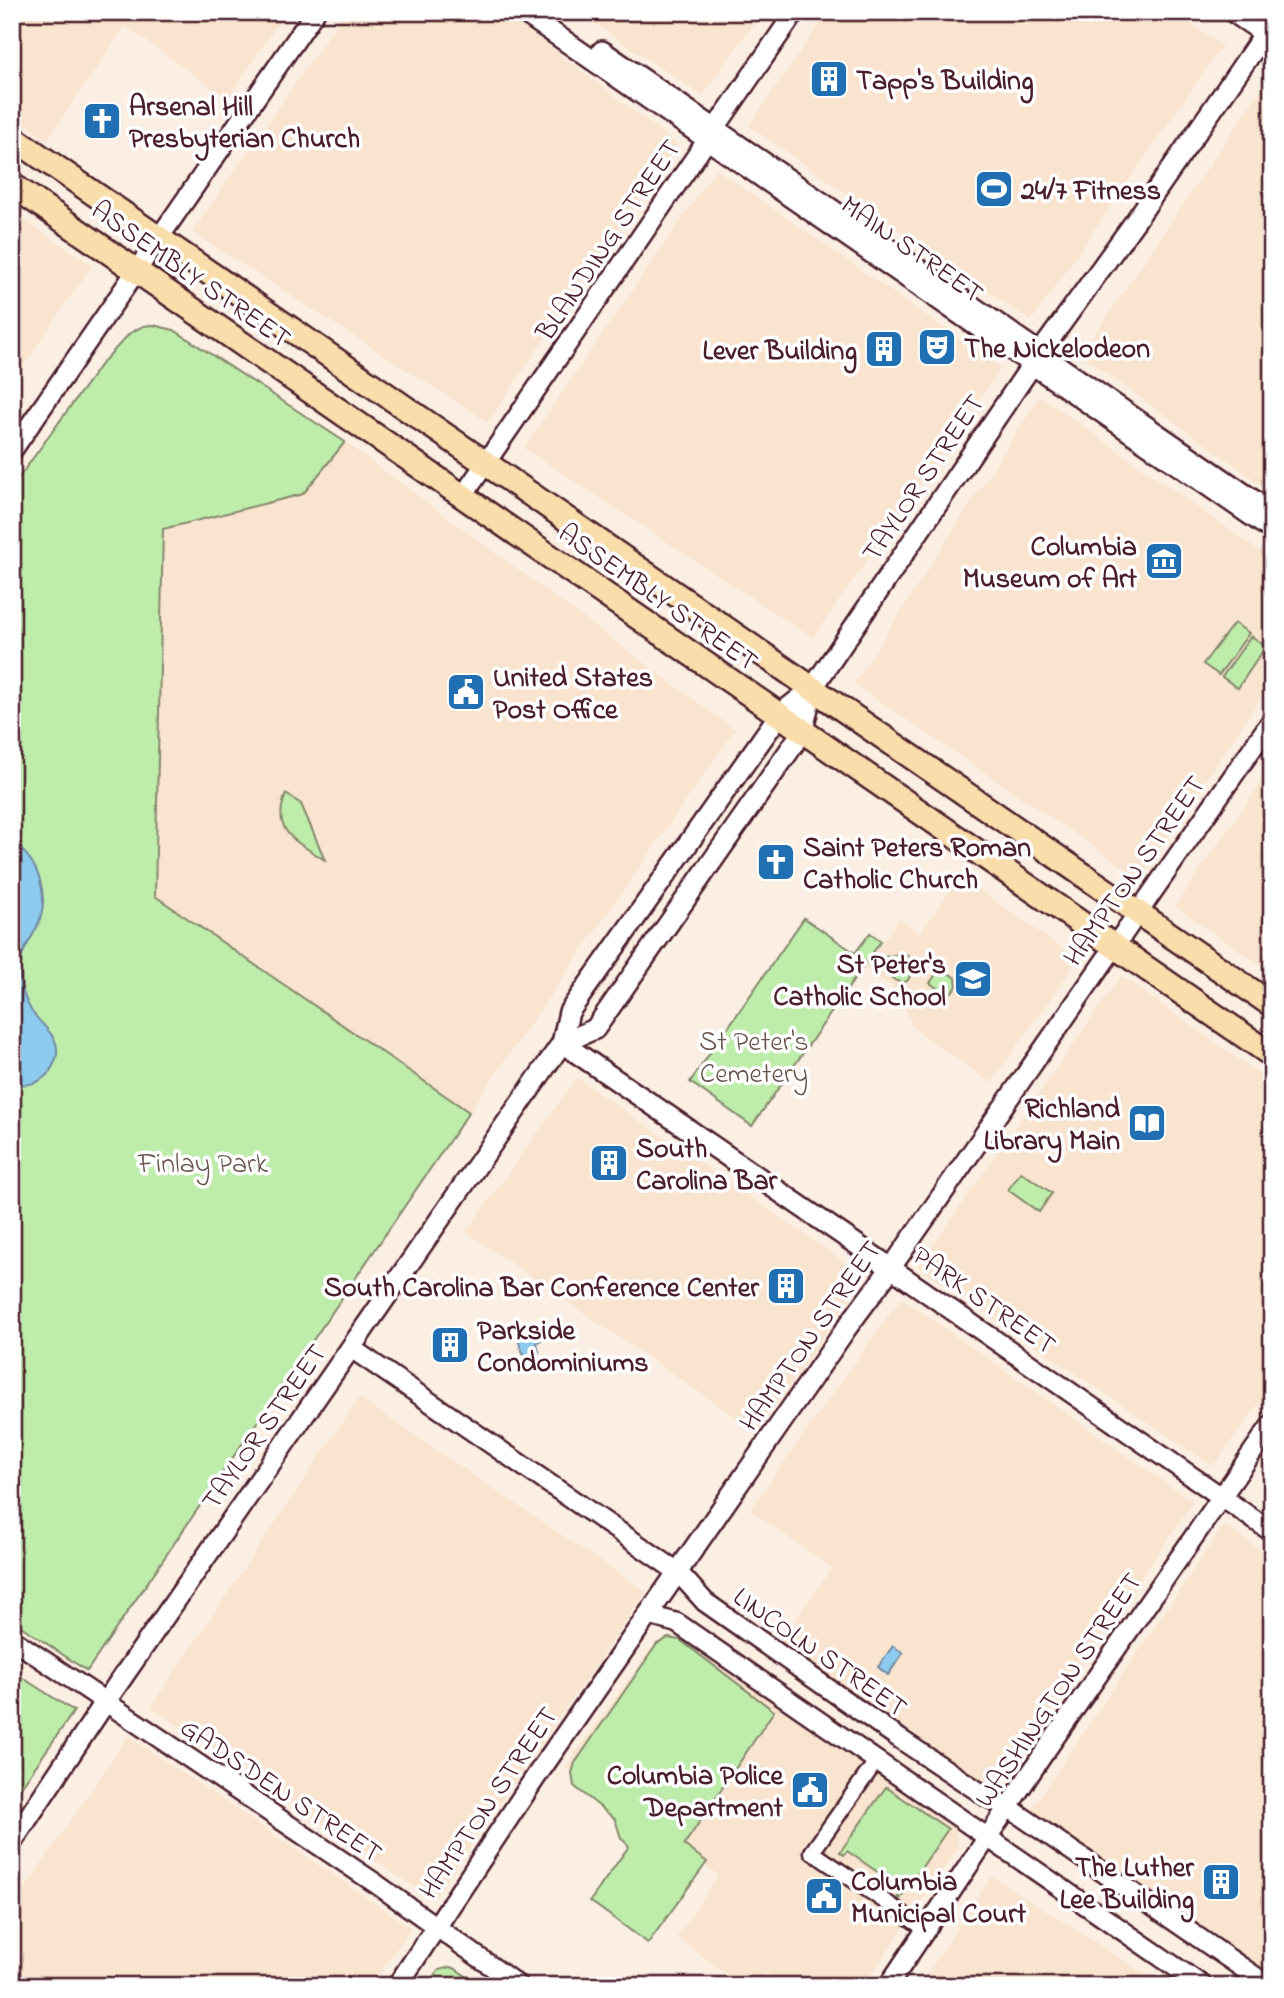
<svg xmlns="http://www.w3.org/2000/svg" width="1284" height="1998" viewBox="0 0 1284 1998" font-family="'Indie Flower',sans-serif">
<rect width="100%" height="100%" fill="#fbefe3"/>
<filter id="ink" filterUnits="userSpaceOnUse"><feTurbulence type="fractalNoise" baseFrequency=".0143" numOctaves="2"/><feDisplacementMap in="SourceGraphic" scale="14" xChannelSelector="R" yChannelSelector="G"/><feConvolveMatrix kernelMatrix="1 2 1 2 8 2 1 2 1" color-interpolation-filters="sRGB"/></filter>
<g filter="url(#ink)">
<g fill="#f8e4cf">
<polygon points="12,12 285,12 228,99 125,26 47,140 12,115"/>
<polygon points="345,12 504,12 677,144 488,422 192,232"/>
<polygon points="578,12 762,12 702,96"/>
<polygon points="828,12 1174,12 1222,46 1031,321 749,126"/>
<polygon points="1267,80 1272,83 1272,492 1081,355"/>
<polygon points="716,169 1001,368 813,638 524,448"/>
<polygon points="12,212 92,265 12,383"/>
<polygon points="1040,396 1272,560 1272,681 1140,878 854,684"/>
<polygon points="345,442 735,730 469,1112 155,896 163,529 303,494"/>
<polygon points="1272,767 1272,973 1175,906"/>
<polygon points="960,877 1078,959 991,1083 913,1028 898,991 865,968 899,919 920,933"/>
<polygon points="1121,976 1272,1083 1272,1386 1213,1466 918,1267"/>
<polygon points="577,1078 865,1276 757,1432 466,1232"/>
<polygon points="901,1298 1193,1502 995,1792 779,1643 832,1568 750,1510"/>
<polygon points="359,1398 646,1592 433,1900 151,1707"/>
<polygon points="1224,1525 1272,1558 1272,1978 1029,1813"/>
<polygon points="681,1638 955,1829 958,1848 863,1986 786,1986 765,1972 755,1986 742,1986 677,1937 718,1875 565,1767 656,1642"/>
<polygon points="128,1736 411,1928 371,1986 12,1986 12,1908"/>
<polygon points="992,1876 1163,1986 919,1986"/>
</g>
<g fill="#beedab" stroke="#84866b" stroke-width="2">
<polygon points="153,325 174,330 345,442 303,494 163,529 155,896 469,1112 87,1671 12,1620 12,487 102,363 130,333 143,326"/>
<polygon points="1234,623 1249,633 1219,675 1203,664"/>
<polygon points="1251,636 1266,646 1238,688 1222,677"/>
<path d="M286 794 301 804 325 860C297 842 270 832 286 794Z"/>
<polygon points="804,918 855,953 870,933 881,941 752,1126 690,1082"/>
<path d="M903 953 908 956C910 964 915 988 897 981 891 979 884 970 878 966V961L881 958Z"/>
<polygon points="940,968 956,978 957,986 948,996 930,983"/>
<polygon points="1021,1172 1052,1193 1039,1212 1008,1190"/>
<polygon points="668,1638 680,1640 774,1711 684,1845 707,1862 648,1943 590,1901 629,1846 621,1838 615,1819 574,1786 572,1773 575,1763 657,1644"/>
<polygon points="12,1671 74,1711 12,1800"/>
<polygon points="886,1787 948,1829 898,1902 898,1886 847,1851 844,1855 840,1852"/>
<polygon points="450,1967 454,1968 481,1986 427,1986 439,1970"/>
</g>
<g fill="#8dcbee" stroke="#7286a0" stroke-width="2">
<path d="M12 842C39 860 51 897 37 927 29 943 17 957 20 976 21 988 26 1002 32 1012 44 1028 64 1039 55 1062 52 1067 51 1071 47 1075 36 1085 26 1086 12 1083Z"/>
<path d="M528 1323 534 1327 536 1335 541 1340 537 1343 539 1352 534 1358 528 1359C518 1349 517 1337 521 1325Z"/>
<polygon points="893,1646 903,1653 888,1675 878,1667"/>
</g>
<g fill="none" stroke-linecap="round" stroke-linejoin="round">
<g stroke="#4a1f2b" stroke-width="19">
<polyline id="minor" points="877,1760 812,1852 927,1930"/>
</g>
<g stroke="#4a1f2b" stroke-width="23">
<g id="tertiary">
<polyline points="1232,12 1272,39"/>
<polyline points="12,451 315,12"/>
<polyline points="463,496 795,12"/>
<polyline points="1272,720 891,1268 1272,1532"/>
<polyline points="351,1348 678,1572 705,1602 900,1739 987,1797 1008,1807 1269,1986"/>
<polyline points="648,1615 677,1623 1203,1986"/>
<polyline points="12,1639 375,1883 519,1986"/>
<polyline points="888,1986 1044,1753 1272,1424"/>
</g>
</g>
<g stroke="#4a1f2b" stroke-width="24">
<g id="secondary">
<polyline points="523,12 1272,530"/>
<polyline points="602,51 1272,513"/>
<polyline points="562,1043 595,1029 803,731 812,689"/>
<polyline points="12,1842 106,1701 562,1043 569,1012 779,715 812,689 1040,353 1136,220 1272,23"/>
<polyline points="397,1986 537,1775 848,1326 891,1268 562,1043"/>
</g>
</g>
<g stroke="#4a1f2b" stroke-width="28">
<g id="primary">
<polyline points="12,137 1272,1005"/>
<polyline points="12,185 1272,1055"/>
</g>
</g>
<use href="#minor" stroke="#fff" stroke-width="14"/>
<use href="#tertiary" stroke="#fff" stroke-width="18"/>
<use href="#secondary" stroke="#fff" stroke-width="19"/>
<use href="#primary" stroke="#f9ddab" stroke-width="23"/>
</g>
</g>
<defs>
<g id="building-square" transform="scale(2.0125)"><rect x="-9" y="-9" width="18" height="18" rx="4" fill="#1f6fb2" stroke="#fff"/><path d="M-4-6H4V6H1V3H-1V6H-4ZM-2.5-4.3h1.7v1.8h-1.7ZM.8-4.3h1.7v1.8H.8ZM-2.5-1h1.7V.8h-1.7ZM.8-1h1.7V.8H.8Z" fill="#fff"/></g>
<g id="church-square" transform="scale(2.0125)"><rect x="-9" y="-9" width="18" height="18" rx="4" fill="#1f6fb2" stroke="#fff"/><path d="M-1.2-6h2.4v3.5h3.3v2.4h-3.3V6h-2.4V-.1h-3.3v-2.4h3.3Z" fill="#fff"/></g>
<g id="stadium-square" transform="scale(2.0125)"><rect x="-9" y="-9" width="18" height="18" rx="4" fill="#1f6fb2" stroke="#fff"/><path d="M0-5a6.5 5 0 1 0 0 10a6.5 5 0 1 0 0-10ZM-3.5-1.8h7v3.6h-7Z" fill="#fff"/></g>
<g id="theatre-square" transform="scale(2.0125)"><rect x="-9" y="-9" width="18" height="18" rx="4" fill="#1f6fb2" stroke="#fff"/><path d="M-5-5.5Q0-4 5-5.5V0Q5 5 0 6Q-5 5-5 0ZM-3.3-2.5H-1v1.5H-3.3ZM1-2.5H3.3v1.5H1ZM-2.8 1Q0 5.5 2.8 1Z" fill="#fff"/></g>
<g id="museum-square" transform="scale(2.0125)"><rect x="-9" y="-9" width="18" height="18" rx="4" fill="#1f6fb2" stroke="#fff"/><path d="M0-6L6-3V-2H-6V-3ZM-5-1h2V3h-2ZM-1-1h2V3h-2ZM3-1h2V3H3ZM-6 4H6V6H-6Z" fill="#fff"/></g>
<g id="civic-square" transform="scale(2.0125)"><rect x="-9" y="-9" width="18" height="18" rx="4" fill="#1f6fb2" stroke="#fff"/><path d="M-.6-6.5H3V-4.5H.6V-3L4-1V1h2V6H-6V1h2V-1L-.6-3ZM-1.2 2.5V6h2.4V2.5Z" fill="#fff"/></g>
<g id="school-square" transform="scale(2.0125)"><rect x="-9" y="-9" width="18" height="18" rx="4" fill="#1f6fb2" stroke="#fff"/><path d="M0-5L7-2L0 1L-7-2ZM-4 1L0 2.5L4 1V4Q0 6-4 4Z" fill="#fff"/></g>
<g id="library-square" transform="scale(2.0125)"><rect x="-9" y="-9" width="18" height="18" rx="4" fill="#1f6fb2" stroke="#fff"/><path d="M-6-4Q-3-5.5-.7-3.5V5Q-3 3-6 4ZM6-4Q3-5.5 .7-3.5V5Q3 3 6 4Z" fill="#fff"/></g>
</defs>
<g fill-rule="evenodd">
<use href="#building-square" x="829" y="79"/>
<use href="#church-square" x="102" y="121"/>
<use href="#stadium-square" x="994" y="189"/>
<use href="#theatre-square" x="937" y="347"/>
<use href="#building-square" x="884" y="349"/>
<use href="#museum-square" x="1164" y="561"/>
<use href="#civic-square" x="466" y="692"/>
<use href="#church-square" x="776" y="862"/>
<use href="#school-square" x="973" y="979"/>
<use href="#library-square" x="1147" y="1123"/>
<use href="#building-square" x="609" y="1163"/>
<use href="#building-square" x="786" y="1286"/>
<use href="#building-square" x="450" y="1345"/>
<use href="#civic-square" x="810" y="1790"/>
<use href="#building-square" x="1221" y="1882"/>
<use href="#civic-square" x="824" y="1896"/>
</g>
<g text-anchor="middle" stroke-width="7" stroke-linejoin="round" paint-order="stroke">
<g font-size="28" font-weight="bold" fill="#4a1f2b" stroke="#fff" text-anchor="start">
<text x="856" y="89">Tapp's Building</text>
<text x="129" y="115">Arsenal Hill<tspan x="129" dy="32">Presbyterian Church</tspan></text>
<text x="1021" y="199">24/7 Fitness</text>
<text x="964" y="357">The Nickelodeon</text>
<text x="857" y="359" text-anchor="end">Lever Building</text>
<text x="1137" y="555" text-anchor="end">Columbia<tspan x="1137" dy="32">Museum of Art</tspan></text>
<text x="493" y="686">United States<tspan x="493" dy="32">Post Office</tspan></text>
<text x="803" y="856">Saint Peters Roman<tspan x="803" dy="32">Catholic Church</tspan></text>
<text x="946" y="973" text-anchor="end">St Peter's<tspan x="946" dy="32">Catholic School</tspan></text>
<text x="1120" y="1117" text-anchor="end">Richland<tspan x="1120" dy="32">Library Main</tspan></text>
<text x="636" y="1157">South<tspan x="636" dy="32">Carolina Bar</tspan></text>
<text x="759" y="1296" text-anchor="end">South Carolina Bar Conference Center</text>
<text x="477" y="1339">Parkside<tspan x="477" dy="32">Condominiums</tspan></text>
<text x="783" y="1784" text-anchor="end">Columbia Police<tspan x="783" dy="32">Department</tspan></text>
<text x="1194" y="1876" text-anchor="end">The Luther<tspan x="1194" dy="32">Lee Building</tspan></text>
<text x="851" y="1890">Columbia<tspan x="851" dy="32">Municipal Court</tspan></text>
</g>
<g font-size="28" fill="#4a1f2b" stroke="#fff">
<text transform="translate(607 239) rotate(-56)" y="10">BLANDING STREET</text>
<text transform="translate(913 248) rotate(35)" y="10">MAIN STREET</text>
<text transform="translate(192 273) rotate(35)" y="10">ASSEMBLY STREET</text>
<text transform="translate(922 477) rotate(-56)" y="10">TAYLOR STREET</text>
<text transform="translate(659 596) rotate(35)" y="10">ASSEMBLY STREET</text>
<text transform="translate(1133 870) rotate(-55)" y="10">HAMPTON STREET</text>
<text transform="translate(985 1299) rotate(35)" y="10">PARK STREET</text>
<text transform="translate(809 1335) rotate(-55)" y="10">HAMPTON STREET</text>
<text transform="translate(263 1426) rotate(-55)" y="10">TAYLOR STREET</text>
<text transform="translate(821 1651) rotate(35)" y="10">LINCOLN STREET</text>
<text transform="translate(1057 1689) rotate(-56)" y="10">WASHINGTON STREET</text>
<text transform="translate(282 1789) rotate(34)" y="10">GADSDEN STREET</text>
<text transform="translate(487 1802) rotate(-56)" y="10">HAMPTON STREET</text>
</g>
<g font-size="28" fill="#67524b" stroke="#fff">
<text x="754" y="1050">St Peter's<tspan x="754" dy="32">Cemetery</tspan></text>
<text x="203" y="1172">Finlay Park</text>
</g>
</g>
<rect width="1284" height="1998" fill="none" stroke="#fff" stroke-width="42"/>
<rect x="21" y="21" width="1242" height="1956" fill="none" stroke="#4a1f2b" stroke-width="2.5" filter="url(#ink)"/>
</svg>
